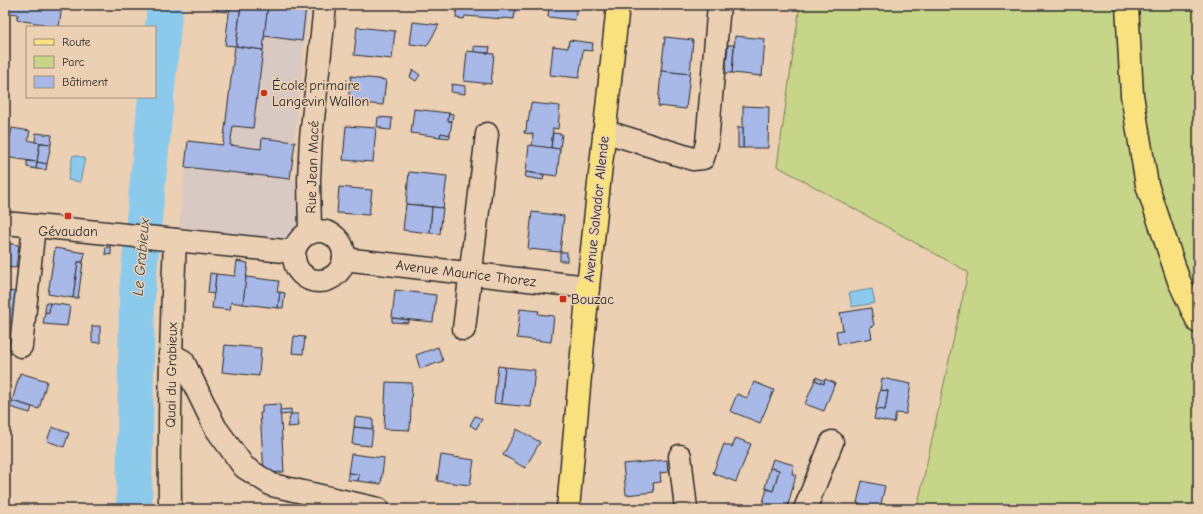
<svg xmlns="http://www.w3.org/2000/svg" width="1203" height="514" viewBox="0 0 1203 514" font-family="'Comic Neue',sans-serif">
<rect width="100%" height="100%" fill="#ecd0b3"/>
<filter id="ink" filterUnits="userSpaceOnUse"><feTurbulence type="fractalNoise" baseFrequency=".025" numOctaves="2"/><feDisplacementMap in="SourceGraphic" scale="8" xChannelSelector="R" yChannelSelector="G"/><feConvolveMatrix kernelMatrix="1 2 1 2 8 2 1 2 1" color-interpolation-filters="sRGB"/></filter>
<g filter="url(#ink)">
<polygon fill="#d8c9c3" points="230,5 309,5 290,179 296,180 301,227 295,233 291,239 179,227 188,141 223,145 235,47 225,45"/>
<polygon fill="#c7d589" stroke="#79805a" points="800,5 1198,5 1198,509 917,509 968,272 777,166"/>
<g fill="#8ccaec" stroke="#658a9f">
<polygon points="73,155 85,158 80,182 68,180"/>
<polygon points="872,289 875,303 852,307 849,293"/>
</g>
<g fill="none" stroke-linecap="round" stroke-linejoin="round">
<polyline stroke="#8ccaec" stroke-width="36" points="134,509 137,293 165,5"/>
</g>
<g fill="#a8b8e7" stroke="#2b2b2b">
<polygon points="8,5 62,5 59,27 42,27 43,24 17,20 18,14 7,13"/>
<polygon points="217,5 228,5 227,12 216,11"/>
<polygon points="230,5 241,5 236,46 263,50 253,128 233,126 230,145 261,149 262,138 295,142 290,179 185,167 188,141 223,145 235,46 225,45"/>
<polygon points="241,5 268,5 263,50 236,46"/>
<polygon points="268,5 306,6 302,41 264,36"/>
<polygon points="457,5 516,5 514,19 503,18 503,19 465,16 464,19 456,18"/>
<polygon points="549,5 577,5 575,20 548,17"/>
<polygon points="413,22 439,25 427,46 410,44"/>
<polygon points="357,27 395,31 392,59 354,55"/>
<polygon points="735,36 765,39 762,76 732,73"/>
<polygon points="665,37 693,40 690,74 661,71"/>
<polygon points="569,40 593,43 592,51 583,50 579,78 550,75 553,46 568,48"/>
<polygon points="728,45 734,45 732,73 725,73"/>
<polygon points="474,46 490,47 489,53 474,52"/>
<polygon points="467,51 494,54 491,84 464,81"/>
<polygon points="413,70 420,75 416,81 410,77"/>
<polygon points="661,71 690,74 686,109 658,106"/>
<polygon points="351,76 386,80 383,105 348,102"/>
<polygon points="452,84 465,86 465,94 451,92"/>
<polygon points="531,103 560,106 558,129 553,128 551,148 532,146 533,134 524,133 524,131 526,131 527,121 528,122"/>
<polygon points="743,106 769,107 768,148 743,148"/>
<polygon points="414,109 449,113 448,121 452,121 450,135 441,133 440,137 411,133"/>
<polygon points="449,113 453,114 452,121 448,121"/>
<polygon points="378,117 392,118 391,130 381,129 381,127 377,127"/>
<polygon points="346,126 376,128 373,162 343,160"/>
<rect x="738" y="127" width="5" height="21"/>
<polygon points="12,128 30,131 28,140 40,143 37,162 5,157 5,136 10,137"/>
<polygon points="36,133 52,135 51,144 35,142"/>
<polygon points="441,133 450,135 450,138 440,137"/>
<polygon points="553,133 562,134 560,149 551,148"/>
<polygon points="40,143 51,144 47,164 37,162"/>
<polygon points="529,145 560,149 557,176 526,172"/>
<polygon points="27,161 37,162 36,169 27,167"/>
<polygon points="37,162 47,164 46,170 36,169"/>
<polygon points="409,172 447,176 443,208 406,204"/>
<polygon points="526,172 544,175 543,180 525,177"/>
<polygon points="339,187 372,190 369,215 337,213"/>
<polygon points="406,204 432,207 430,233 403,230"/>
<polygon points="432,207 443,208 440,234 430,233"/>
<polygon points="532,212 564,216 560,252 528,249"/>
<polygon points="5,243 19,245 16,268 5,267"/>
<polygon points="106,247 111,247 111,255 105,254"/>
<polygon points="55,248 85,253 83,262 78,262 73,298 48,294"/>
<rect x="560" y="252" width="7" height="9"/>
<polygon points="237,261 248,263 243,304 231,302 230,310 212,308 216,274 235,276"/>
<polygon points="78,262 83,262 78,298 73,298"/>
<polygon points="210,273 216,274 214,294 208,293"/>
<polygon points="246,277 279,281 277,292 280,292 278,308 243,304"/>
<polygon points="395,290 436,295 433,322 392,318"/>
<polygon points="5,291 16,292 12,323 5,322"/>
<polygon points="280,292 285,293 283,308 278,308"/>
<polygon points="46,303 50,303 49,313 45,312"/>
<polygon points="50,303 70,306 67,326 43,324 45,312 49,313"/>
<polygon points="871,308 874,326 870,327 872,338 838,344 836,331 843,330 840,313"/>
<polygon points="520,309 539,311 538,314 554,316 551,342 517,338"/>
<polygon points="392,318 409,320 408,323 392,322"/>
<polygon points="92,326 100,326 100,343 92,342"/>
<polygon points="294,336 305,337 303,354 292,353"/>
<polygon points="225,345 261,348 259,376 222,372"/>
<polygon points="438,347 443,361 420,369 416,355"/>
<polygon points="498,366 505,367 501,404 494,403"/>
<polygon points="505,367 535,370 531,407 501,404"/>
<polygon points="20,373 47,381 39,409 12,401"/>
<polygon points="816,377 825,381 824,384 815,380"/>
<polygon points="882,378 911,384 906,414 896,413 894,423 874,419 876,409 885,410 888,391 880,390"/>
<polygon points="825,379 835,383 824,411 805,404 815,380 824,384"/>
<polygon points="386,382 412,383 410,430 384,429"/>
<polygon points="754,382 774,390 760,423 730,411 737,394 747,398"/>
<polygon points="880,390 888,391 885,410 876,409"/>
<polygon points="12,401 32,407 30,413 10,407"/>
<polygon points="280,404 284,472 264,473 260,413 262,413 262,405"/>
<polygon points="291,409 291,414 280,415 280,410"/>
<polygon points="291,414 298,414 299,426 287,427"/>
<polygon points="475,416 482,419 476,429 470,425"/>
<polygon points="355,417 373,419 373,429 354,427"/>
<polygon points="52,427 69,433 64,447 47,441"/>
<polygon points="354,427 373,429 371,446 352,444"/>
<polygon points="517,429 540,442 525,468 503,455"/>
<polygon points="736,438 751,444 736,482 713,473 724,444 732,447"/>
<polygon points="351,454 384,458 381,484 358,481 359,474 348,473"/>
<polygon points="441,455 474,460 470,485 437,481"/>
<polygon points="773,459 794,465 792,474 796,475 787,509 761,509 767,489 773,491 779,470 770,468"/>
<polygon points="667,460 668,472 660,473 661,482 653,483 654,492 626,495 623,464"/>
<polygon points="770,468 779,470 773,491 765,488"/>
<polygon points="348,473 359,474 358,481 348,480"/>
<polygon points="862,481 885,486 880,508 857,503"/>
</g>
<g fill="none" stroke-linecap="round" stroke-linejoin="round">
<g stroke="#2b2b2b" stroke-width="25">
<g id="street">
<polyline points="604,131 693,159 703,158 707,143 719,5"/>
<polyline points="5,223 97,232 294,252"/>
<circle cx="319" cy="256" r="25"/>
<polyline points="310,233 309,179 311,138 325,5"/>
<polyline points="344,259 588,287"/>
<polyline points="464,329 487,134"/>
<polyline points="21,346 34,226"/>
<polyline points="170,354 183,361 215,427 244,467 272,485 378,509"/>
<polyline points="680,456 686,509"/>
<path d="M170 509C169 419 171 330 175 240"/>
<polyline points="805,509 832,442"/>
</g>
</g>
<g stroke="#2b2b2b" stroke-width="25">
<g id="primary">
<polyline points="1127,5 1132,95 1147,185 1179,281 1198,322"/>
<polyline points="568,509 588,287 618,5"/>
</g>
</g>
<use href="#street" stroke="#ecd0b3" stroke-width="22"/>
<use href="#primary" stroke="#fae180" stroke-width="22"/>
</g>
</g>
<g fill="#c8321e" stroke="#ecd0b3" stroke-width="1.5">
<circle cx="264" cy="93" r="4"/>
<rect x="64" y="212" width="8" height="8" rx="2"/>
<rect x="559" y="295" width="8" height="8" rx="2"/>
</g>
<g text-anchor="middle" stroke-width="3" stroke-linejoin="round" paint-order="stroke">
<g font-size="14" fill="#2b2b2b" stroke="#ecd0b3" text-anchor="start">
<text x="272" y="90">École primaire<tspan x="272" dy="16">Langevin Wallon</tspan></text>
<text x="68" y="236" text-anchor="middle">Gévaudan</text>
<text x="571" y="304">Bouzac</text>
</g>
<g font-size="14" fill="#2b2b2b" stroke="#ecd0b3">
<text transform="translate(312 167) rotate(-88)" y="5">Rue Jean Macé</text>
<text transform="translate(596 209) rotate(-84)" y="5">Avenue Salvador Allende</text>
<text transform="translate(466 273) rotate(7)" y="5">Avenue Maurice Thorez</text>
<text transform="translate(171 375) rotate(-89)" y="5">Quai du Grabieux</text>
</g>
<g font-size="15" font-style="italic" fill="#3a4348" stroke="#ecd0b3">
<text transform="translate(141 257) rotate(-85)" y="5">Le Grabieux</text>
</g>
</g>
<rect width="1203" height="514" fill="none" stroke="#ecd0b3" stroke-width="20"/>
<rect x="10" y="10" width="1183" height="494" fill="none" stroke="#2b2b2b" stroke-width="1.5" filter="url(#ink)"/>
<rect x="26" y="26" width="130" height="72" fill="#ecd0b3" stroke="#9f8e7d"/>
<rect x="34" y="39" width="20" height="6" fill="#fae180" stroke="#9f8e7d"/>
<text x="62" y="46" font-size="12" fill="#2b2b2b">Route</text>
<rect x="34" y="56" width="20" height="12" fill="#c7d589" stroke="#9f8e7d"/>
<text x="62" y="66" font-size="12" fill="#2b2b2b">Parc</text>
<rect x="34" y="76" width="20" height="12" fill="#a8b8e7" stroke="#9f8e7d"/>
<text x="62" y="86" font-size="12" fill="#2b2b2b">Bâtiment</text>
</svg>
